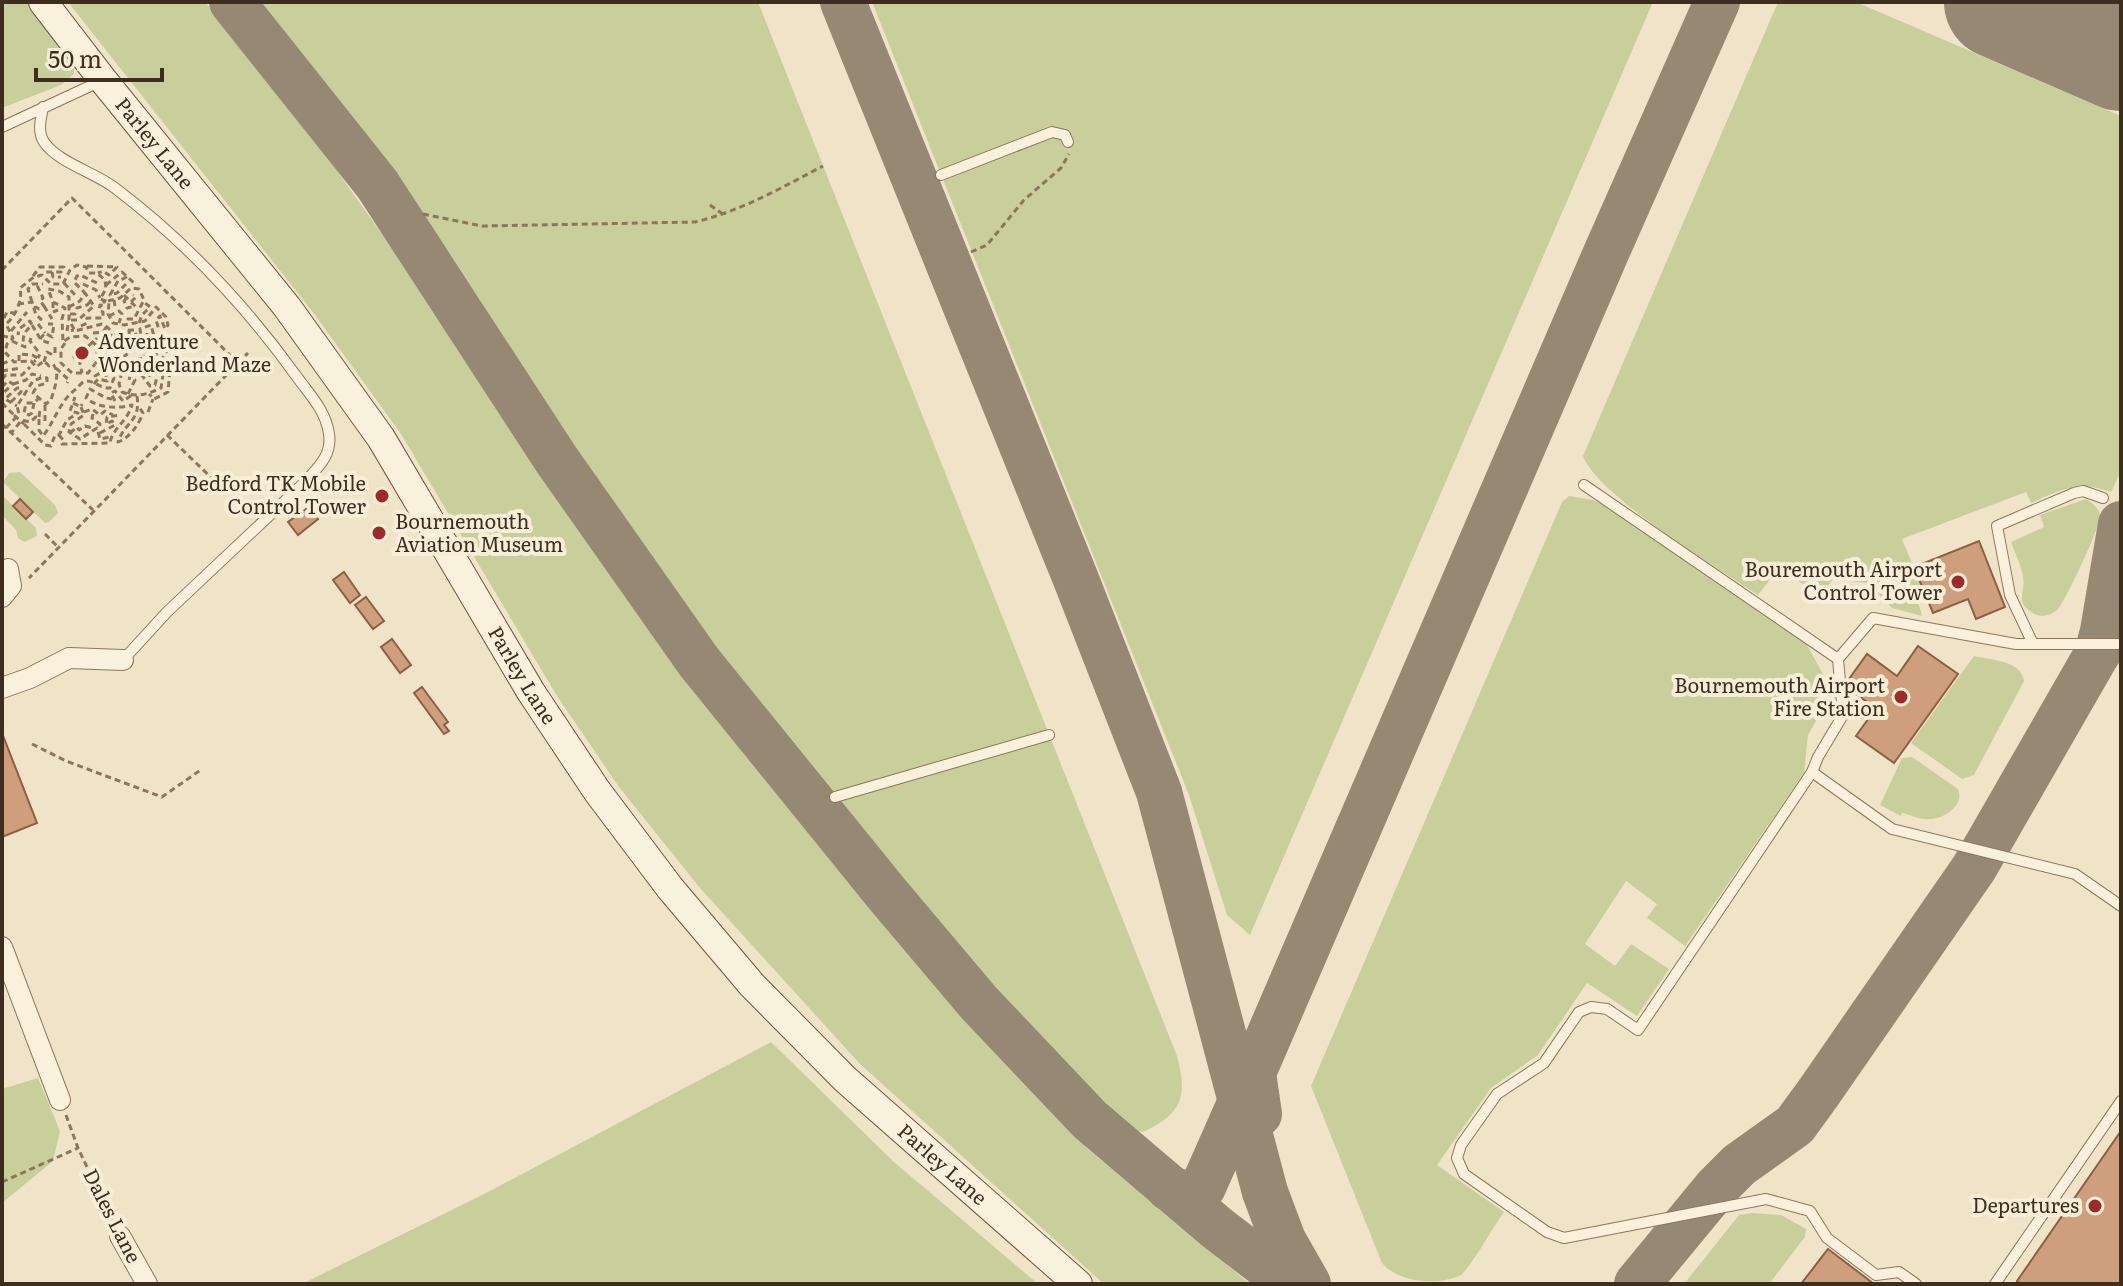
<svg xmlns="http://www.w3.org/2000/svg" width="2123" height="1286" viewBox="0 0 2123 1286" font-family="Literata,serif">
<rect width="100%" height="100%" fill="#f0e4c8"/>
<g fill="#c9cf9b">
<polygon points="2,2 30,2 74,61 74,74 61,85 2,108"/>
<polygon points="68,2 205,2 298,116 436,310 549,486 671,659 825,853 960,1012 1087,1148 1250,1284 1104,1284 860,1064 700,888 619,787 557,696 401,434 315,315"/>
<path d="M261 2H758L1177 1056C1188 1097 1182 1114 1143 1132L1128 1129C945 942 778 737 626 524 559 430 502 330 438 236 384 154 321 79 261 2Z"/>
<polygon points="872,2 1653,2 1250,935 1227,915 1189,795"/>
<path d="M1778 2H1856L2121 116V471L2111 492C2077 480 2063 489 2031 503L2026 492 1902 539 1926 597 1918 601 1922 616 1892 608 1867 583 1833 579 1821 596 1779 568 1758 595C1719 569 1597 495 1583 456Z"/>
<polygon points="20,472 55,505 58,513 49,522 45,523 3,482 9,473"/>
<polygon points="2,495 36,528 37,536 24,542 18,538 16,530 2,515"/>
<path d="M1569 496 1593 500 1609 507 1806 643 1829 685 1825 691 1828 700 1808 735 1804 773 1685 946 1647 918 1657 904 1626 881 1585 944 1615 966 1631 944 1669 969 1637 1016 1587 983 1538 1055 1491 1088 1437 1165 1504 1212C1493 1227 1473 1264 1461 1275 1438 1286 1399 1283 1382 1263L1311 1086 1562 502Z"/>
<path d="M2086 499C2093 504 2101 509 2100 518 2098 531 2066 600 2058 609 2051 615 2044 618 2035 614 2013 603 2026 593 2023 577 2021 565 2015 553 2011 542L2044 527 2040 515Z"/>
<path d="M1974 656C1991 660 2021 660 2024 681L1974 775 1962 779 1911 743Z"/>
<path d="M1912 757 1958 789C1965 805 1944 819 1930 819 1920 820 1911 815 1902 813L1901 816 1880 805 1902 758Z"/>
<polygon points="771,1042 894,1162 1038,1284 302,1284 488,1192"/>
<polygon points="38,1078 60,1131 53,1161 2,1203 2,1089"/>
<polygon points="1752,1213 1781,1215 1806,1229 1805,1237 1769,1284 1684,1284 1739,1215"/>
</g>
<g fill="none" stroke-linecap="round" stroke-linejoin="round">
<g stroke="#968974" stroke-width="46">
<polyline points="232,2 377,184 556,459 699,662 887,894 979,1003 1090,1120 1217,1228 1290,1284"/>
<polyline points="843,2 1077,582 1159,792 1265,1192 1283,1240 1308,1284"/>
<polyline points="2097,654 2103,631 2121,524"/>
<polyline points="1259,1114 1253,1073 1606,253 1717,2"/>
<path d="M1169 1188C1182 1194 1190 1195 1203 1187L1245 1092"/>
<polyline points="1637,1284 1717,1187 1739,1165 1795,1125 1819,1092 1974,868 2097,654 2121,622"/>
</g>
<polyline stroke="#968974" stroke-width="114" points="2001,2 2121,54"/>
</g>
<g fill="#cf9f7d" stroke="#8d5f41" stroke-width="2">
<polygon points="20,499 33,512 26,519 13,506"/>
<polygon points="309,507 318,519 298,535 288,522"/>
<polygon points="1979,541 2005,607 1976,619 1968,599 1933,613 1914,567"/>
<polygon points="344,572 360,595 350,603 333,580"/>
<polygon points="366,597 384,621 373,629 355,605"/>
<polygon points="392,639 411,665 400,673 381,647"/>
<polygon points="1918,646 1958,674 1894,763 1856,736 1876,708 1844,686 1867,654 1897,676"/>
<polygon points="422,687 448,722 444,725 449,731 444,734 414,693"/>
<polygon points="2,733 37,823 2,837"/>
<polygon points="2121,1131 2121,1284 2021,1284 2017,1281"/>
<polygon points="1828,1249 1874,1284 1801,1284"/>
</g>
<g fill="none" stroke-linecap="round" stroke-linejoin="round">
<g stroke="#8d765c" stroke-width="12">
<g id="lane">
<path d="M43 107C41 119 37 131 44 142 57 162 96 173 115 188 185 241 246 306 297 377 310 395 326 411 329 434 332 455 319 466 306 481L167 612 123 660"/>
<polyline points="2,127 101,81"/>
<polyline points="941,175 1052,132 1065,135 1068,142"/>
<polyline points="1584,485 1838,659"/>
<polyline points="2033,644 2010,595 1997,526 2074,493 2083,491 2103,498"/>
<polyline points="1812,772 1892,829 2075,874 2121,906"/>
<polyline points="835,797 1049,735"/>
<polyline points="1916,1284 1899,1272 1876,1275 1827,1238 1810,1211 1766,1199 1564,1238 1547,1232 1464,1174 1457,1158 1461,1145 1497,1094 1544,1063 1579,1012 1591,1007 1607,1009 1638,1030 1812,772 1818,757 1843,715 1838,659 1873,618 2016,644 2121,644"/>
<polyline points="1995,1284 2121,1101"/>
</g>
</g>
<g stroke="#8d765c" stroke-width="22">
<g id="street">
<polyline points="2,597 11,586 8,569"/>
<polyline points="2,688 30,678 69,658 123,660"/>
<polyline points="2,947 60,1100"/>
<polyline points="120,1236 147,1284"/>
</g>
</g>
<g stroke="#6f573f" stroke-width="30">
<g id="secondary">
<path id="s1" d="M43 2 103 80 287 307 381 438 531 692 597 791 670 888 752 985 845 1079 1078 1284"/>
</g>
</g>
<g stroke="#8d765c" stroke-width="3" stroke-dasharray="6 4" stroke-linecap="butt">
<polyline points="710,205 724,215"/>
<path d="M423 214 482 226 695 222C741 211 781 188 823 166"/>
<polyline points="971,252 987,245 1024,200 1061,168 1069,154"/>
<polyline points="87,266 117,267 109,275 103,271 98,273"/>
<polyline points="2,270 72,198 238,363 29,578"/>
<polyline points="52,272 53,277 61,277"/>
<polyline points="33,276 40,267 64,267 61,272 43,272"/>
<polyline points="64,283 76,296"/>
<polyline points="83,284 96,290 100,298"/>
<polyline points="126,284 117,293 110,295 118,281 127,277"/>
<polyline points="106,285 122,272 134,283"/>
<polyline points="124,295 138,309"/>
<polyline points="126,298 124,301 127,308 135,306"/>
<polyline points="114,300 115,306 118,305"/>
<polyline points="108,301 120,298 131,288 139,289 144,300 134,319 128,319 130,315"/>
<polyline points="32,302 28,289 32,284 43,284"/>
<polyline points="53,302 53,312 58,310"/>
<polyline points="131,302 136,297 133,295"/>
<polyline points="18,304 32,302 36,315 41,319 38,324 45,333"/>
<polyline points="44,306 52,319"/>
<polyline points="69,307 80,301 85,293 74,282 77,276 80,275 99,284"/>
<polyline points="34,308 36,307 39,309 44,306 40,301 43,298 36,283"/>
<polyline points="70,314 75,314 77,308 87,305 91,301"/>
<polyline points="109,316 119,311 122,314 119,323"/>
<polyline points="4,318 7,312 14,313"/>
<polyline points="71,320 78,320 94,306 85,293"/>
<polyline points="139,323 142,315 150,307 144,302"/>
<polyline points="32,325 41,340 49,343"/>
<polyline points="68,325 67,331 74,330"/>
<polyline points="81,326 87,323 87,318 103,318 103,312 99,310 100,305 104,306 104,300"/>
<path d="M129 330C129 344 136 352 150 352"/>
<polyline points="11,331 27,312"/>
<polyline points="93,333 103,332 107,326"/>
<path d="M147 333V339L155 340 151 325 140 329 142 343C152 349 159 347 168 340"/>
<polyline points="2,336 13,338"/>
<polyline points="31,338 30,341 40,354 38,358"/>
<polyline points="40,339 45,333 52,337 54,324 48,324"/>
<polyline points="116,339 116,331 135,330 136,335"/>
<path d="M12 341 25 347C21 338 24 332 32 325L30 321 19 329 18 335"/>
<polyline points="102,342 103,332"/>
<polyline points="109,342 126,347"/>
<polyline points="65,343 61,349 61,363 72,373 88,373 95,364"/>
<polyline points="83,351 77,349 74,357 82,359 85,356 83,351 97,338"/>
<polyline points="79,359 82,373"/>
<polyline points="19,361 19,354 32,355 38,358 34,362"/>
<polyline points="44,362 47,352 53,355 55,353 55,346"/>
<polyline points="112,362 111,351 117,352 119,360 130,352 123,338 123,331"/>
<polyline points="158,363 171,363"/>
<polyline points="238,363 248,353"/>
<polyline points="2,364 11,360"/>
<polyline points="128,364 133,359 154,358 157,353"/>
<polyline points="141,365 144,355"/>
<polyline points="56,368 69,380 67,383"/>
<polyline points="2,371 21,368"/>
<polyline points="148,371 151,379"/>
<path d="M122 372 119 384 122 392C137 398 148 394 161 388L164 368 170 369 168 392 154 399 149 394"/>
<polyline points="141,374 150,386 155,385 157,377 155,370"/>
<polyline points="2,379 6,375 22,375 30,367"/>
<polyline points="13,384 26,380 32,374 41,376"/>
<polyline points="94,384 98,379 107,381 106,374 102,372 95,376 98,379"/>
<polyline points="2,387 8,381 13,384 2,394"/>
<polyline points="128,394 135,380 128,378"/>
<path d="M137 396C141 422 125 421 118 442 128 439 139 425 143 413L139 407"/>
<polyline points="115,401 111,393 115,391 123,401 132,395"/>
<polyline points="11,402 21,392 21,388 17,388 5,399 17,406"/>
<polyline points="2,403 14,415"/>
<polyline points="34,403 32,413 29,415 24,413 26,403 34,403 39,398"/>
<polyline points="73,403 81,407 82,404"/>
<polyline points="81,407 84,415 71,424 69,432 80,439 97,428 100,439 110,437"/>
<polyline points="84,412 92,409 100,415 105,411 113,415"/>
<polyline points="148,412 153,399"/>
<polyline points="93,414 92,418 100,424 99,429"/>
<polyline points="39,417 40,409"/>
<polyline points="45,421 45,403"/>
<polyline points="2,424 93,510"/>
<polyline points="24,424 45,445 51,446 55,435 59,435 67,420 78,413 70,411 75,397"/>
<path d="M6 428 19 414 17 406 33 381 43 377 47 378V383L37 386 33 393 46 404 51 400C54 389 61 374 53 364L49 366 44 361 36 367 31 361 14 362 5 352 7 344 13 338 6 324C15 317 23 300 20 288L34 277 42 275 51 284H63L70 270 77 265 86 267 89 273H97L105 280 106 289 100 299 109 302 108 314 113 323 124 325 145 321 156 307 166 317 168 325 165 329 160 316 156 320 160 333 168 340V349L154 372C145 371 130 374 122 372 119 371 115 365 113 363 92 348 126 335 102 324L75 331 69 320V297L59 291 48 289 53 302 65 308 62 319 63 342 70 337 85 336 96 345 98 360 95 364 108 369 114 378 110 388C101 389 93 380 86 381 81 382 79 387 76 389 59 402 55 421 43 436L39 430V417H36L30 422 22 420 11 433"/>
<polyline points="70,433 77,427 79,430 85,426 93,428"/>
<polyline points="100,433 115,425 112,421 106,424 107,417 120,415"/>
<path d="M59 435 63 440 62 444 110 443C112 429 127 422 132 405 118 409 97 408 86 398L90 389 106 398 112 399"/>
<polyline points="167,435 221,487"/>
<polyline points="45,534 58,547"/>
<polyline points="32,744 66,761 162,797 202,769"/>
<polyline points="66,1115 78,1148 113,1222"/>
<polyline points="2,1182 78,1148"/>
</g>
<use href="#lane" stroke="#faf1dc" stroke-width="10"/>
<use href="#street" stroke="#faf1dc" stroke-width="20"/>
<use href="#secondary" stroke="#faf1dc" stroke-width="28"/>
<polyline stroke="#8d765c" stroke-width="3" stroke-dasharray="6 4" stroke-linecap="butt" points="14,415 24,424"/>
</g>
<g fill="#9e2a2b" stroke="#f7eed8" stroke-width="3">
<circle cx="82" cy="353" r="8"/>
<circle cx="382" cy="496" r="8"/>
<circle cx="379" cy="533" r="8"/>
<circle cx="1958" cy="582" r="8"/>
<circle cx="1901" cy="697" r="8"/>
<circle cx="2095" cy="1206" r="8"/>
</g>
<g text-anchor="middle" stroke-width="8" stroke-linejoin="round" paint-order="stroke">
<g font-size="20" fill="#3d2e20" stroke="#f7eed8">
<text dy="7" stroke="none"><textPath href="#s1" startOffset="180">Parley Lane</textPath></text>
<text dy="7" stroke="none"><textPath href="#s1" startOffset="828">Parley Lane</textPath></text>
<text dy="7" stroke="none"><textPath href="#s1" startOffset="1476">Parley Lane</textPath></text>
<text transform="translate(112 1216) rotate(63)" y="7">Dales Lane</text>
</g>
<g font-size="20" fill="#3d2e20" stroke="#f7eed8" text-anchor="end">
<text x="98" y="349" text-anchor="start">Adventure<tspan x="98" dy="23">Wonderland Maze</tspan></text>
<text x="366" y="491">Bedford TK Mobile<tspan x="366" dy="23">Control Tower</tspan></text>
<text x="395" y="529" text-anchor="start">Bournemouth<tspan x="395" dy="23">Aviation Museum</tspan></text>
<text x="1942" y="577">Bouremouth Airport<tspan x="1942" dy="23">Control Tower</tspan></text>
<text x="1885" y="693">Bournemouth Airport<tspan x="1885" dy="23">Fire Station</tspan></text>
<text x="2079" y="1213">Departures</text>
</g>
</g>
<rect width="2123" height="1286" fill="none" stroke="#3d2e20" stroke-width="8"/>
<path d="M36 68v12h126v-12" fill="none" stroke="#3d2e20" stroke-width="4"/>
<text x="48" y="68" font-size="24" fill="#3d2e20" stroke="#f7eed8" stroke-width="6" paint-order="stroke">50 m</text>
</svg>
